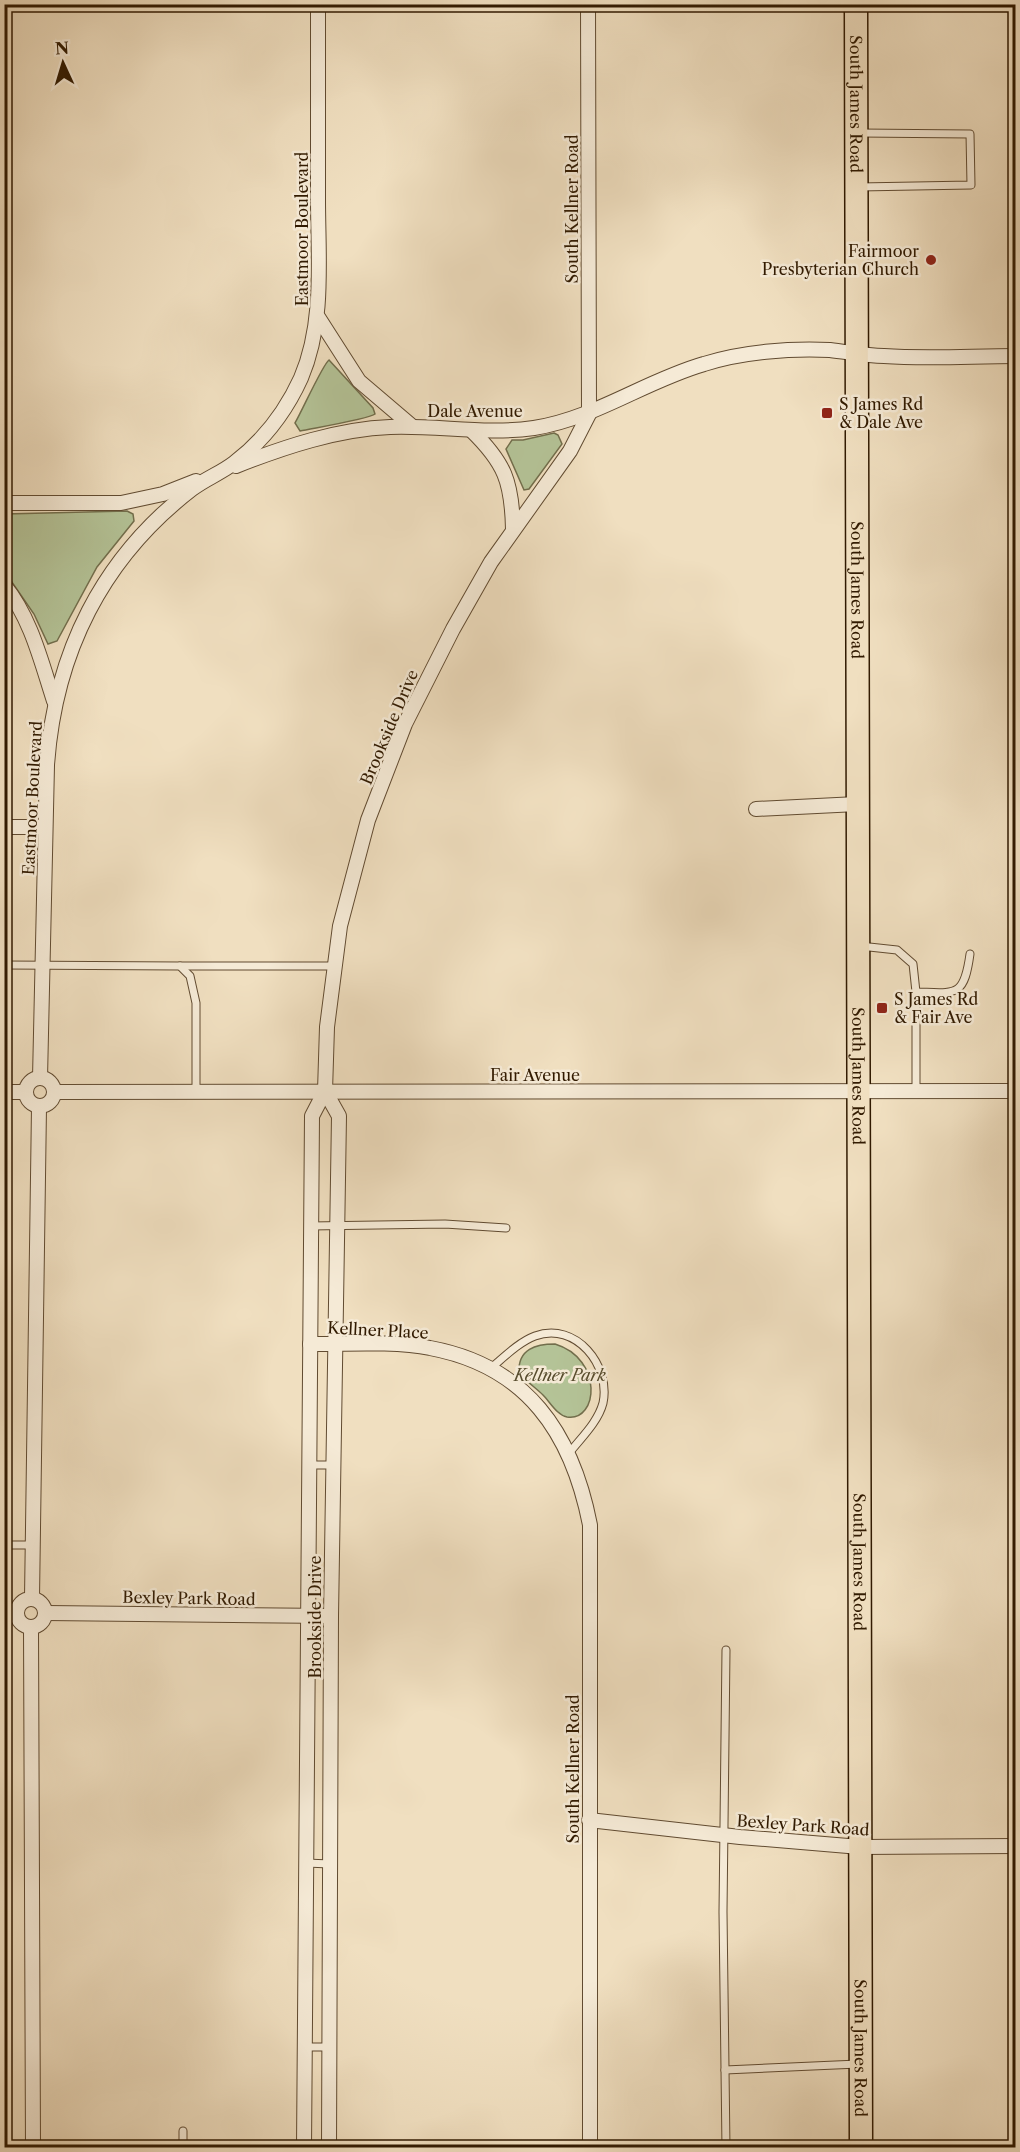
<svg xmlns="http://www.w3.org/2000/svg" width="1020" height="2152" viewBox="0 0 1020 2152" font-family="'Libre Caslon Text',serif">
<rect width="100%" height="100%" fill="#f0dfc0"/>
<filter id="stains"><feTurbulence type="fractalNoise" baseFrequency=".00333" numOctaves="4"/><feColorMatrix values="0 0 0 0 .2 0 0 0 0 .09 0 0 0 0 .02 0 0 0 .5 -.17"/></filter>
<radialGradient id="worn" r=".72"><stop offset=".6" stop-color="#630" stop-opacity="0"/><stop offset="1" stop-color="#630" stop-opacity=".3"/></radialGradient>
<g fill="#b4c397" stroke="#726e4c" stroke-width="1.5">
<path d="M329 360 373 408 375 414C369 419 314 428 300 431L295 423C302 411 323 364 329 360Z"/>
<polygon points="554,433 558,435 562,444 529,489 524,490 506,449 512,440 523,440"/>
<polygon points="127,511 133,514 134,521 97,567 57,641 48,644 34,614 5,572 5,514"/>
<path d="M555 1344C604 1359 598 1422 567 1417 557 1415 550 1402 543 1395 535 1387 525 1381 519 1372 518 1349 536 1344 555 1344Z"/>
</g>
<g fill="none" stroke-linecap="round" stroke-linejoin="round">
<g stroke="#614b31" stroke-width="9">
<g id="service">
<polyline points="859,187 971,185 970,134 860,133"/>
<polyline points="860,946 897,950 913,964 916,992 916,1092"/>
<polyline points="4,965 180,966 190,976 196,1003 196,1092"/>
<polyline points="180,966 335,966"/>
<path d="M916 992C956 993 964 998 970 954"/>
<polyline points="310,1226 445,1224 506,1228"/>
<path d="M491 1368C504 1357 519 1342 535 1336 576 1321 611 1366 603 1403 598 1422 581 1438 570 1452"/>
<polyline points="309,1465 333,1465"/>
<polyline points="4,1545 33,1545"/>
<polyline points="726,1650 723,1912 726,2148"/>
<polyline points="306,1863 330,1864"/>
<polyline points="305,2047 329,2047"/>
<polyline points="725,2070 858,2064"/>
<polyline points="183,2131 183,2148"/>
</g>
</g>
<g stroke="#614b31" stroke-width="16">
<g id="minor">
<polyline points="318,317 359,381 413,427"/>
<path d="M471 430C505 463 512 482 513 529"/>
<path d="M236 466C284 447 338 429 390 427 438 425 486 435 534 428 596 418 645 381 704 364 741 352 790 348 830 350 848 352 866 356 884 356 928 359 972 356 1016 356"/>
<polyline points="4,503 121,503 163,494 196,481"/>
<path d="M4 585C31 618 41 661 54 701"/>
<polyline points="756,809 857,804"/>
<polyline points="4,827 45,827"/>
<circle cx="40" cy="1092" r="14"/>
<path d="M40 1078 47 765C55 653 102 558 192 489 205 479 221 473 234 463 263 441 286 411 301 378 325 322 318 259 318 199 318 134 318 69 318 4"/>
<polyline points="325,1091 339,1116 331,1616 329,2148"/>
<polyline points="4,1092 25,1092"/>
<polyline points="54,1092 1016,1091"/>
<path d="M310 1344C344 1344 397 1341 430 1348 527 1366 572 1433 590 1525V2148"/>
<polyline points="32,1598 39,1107"/>
<circle cx="31" cy="1613" r="14"/>
<polyline points="46,1613 331,1616"/>
<polyline points="31,1627 33,2148"/>
<polyline points="589,1820 740,1837 860,1847 1016,1846"/>
<polyline points="304,2148 312,1116 325,1091 327,1027 340,926 368,820 405,724 453,629 491,562 570,451 589,414 588,4"/>
</g>
</g>
<g stroke="#311a01" stroke-width="25">
<g id="primary">
<path id="s1" d="M856 4 861 2148"/>
</g>
</g>
<use href="#service" stroke="#f5ead6" stroke-width="7"/>
<use href="#minor" stroke="#f5ead6" stroke-width="14"/>
<use href="#primary" stroke="#f0dfc0" stroke-width="22"/>
</g>
<g fill="#8f2418" stroke="#f5ead6" stroke-width="2">
<circle cx="931" cy="260" r="6"/>
<rect x="821" y="407" width="12" height="12" rx="3"/>
<rect x="876" y="1002" width="12" height="12" rx="3"/>
</g>
<g text-anchor="middle" stroke-width="5" stroke-linejoin="round" paint-order="stroke">
<g font-size="16" fill="#311a01" stroke="#f5ead6">
<text dy="6" stroke="none"><textPath href="#s1" startOffset="100">South James Road</textPath></text>
<text transform="translate(572 209) rotate(-90)" y="6">South Kellner Road</text>
<text transform="translate(302 229) rotate(-90)" y="6">Eastmoor Boulevard</text>
<text x="475" y="417">Dale Avenue</text>
<text dy="6" stroke="none"><textPath href="#s1" startOffset="586">South James Road</textPath></text>
<text transform="translate(389 727) rotate(-67)" y="6">Brookside Drive</text>
<text transform="translate(32 798) rotate(-87)" y="6">Eastmoor Boulevard</text>
<text x="535" y="1081">Fair Avenue</text>
<text dy="6" stroke="none"><textPath href="#s1" startOffset="1072">South James Road</textPath></text>
<text transform="translate(378 1330) rotate(3)" y="6">Kellner Place</text>
<text dy="6" stroke="none"><textPath href="#s1" startOffset="1558">South James Road</textPath></text>
<text transform="translate(189 1598) rotate(1)" y="6">Bexley Park Road</text>
<text transform="translate(315 1617) rotate(-90)" y="6">Brookside Drive</text>
<text transform="translate(573 1769) rotate(-90)" y="6">South Kellner Road</text>
<text transform="translate(803 1825) rotate(4)" y="6">Bexley Park Road</text>
<text dy="6" stroke="none"><textPath href="#s1" startOffset="2044">South James Road</textPath></text>
</g>
<g font-size="16" fill="#311a01" stroke="#f5ead6" text-anchor="start">
<text x="919" y="257" text-anchor="end">Fairmoor<tspan x="919" dy="18">Presbyterian Church</tspan></text>
<text x="839" y="410">S James Rd<tspan x="839" dy="18">&amp; Dale Ave</tspan></text>
<text x="894" y="1005">S James Rd<tspan x="894" dy="18">&amp; Fair Ave</tspan></text>
</g>
<g font-size="16" font-style="italic" fill="#584d2e" stroke="#f5ead6">
<text x="560" y="1381">Kellner Park</text>
</g>
</g>
<rect width="1020" height="2152" fill="none" stroke="#f0dfc0" stroke-width="24"/>
<rect x="6" y="6" width="1008" height="2140" fill="none" stroke="#311a01" stroke-width="3"/>
<rect x="12" y="12" width="996" height="2128" fill="none" stroke="#311a01" stroke-width="1.5"/>
<g transform="translate(63 63) rotate(356)" stroke="#f5ead6" stroke-width="4.5" paint-order="stroke">
<path d="M0-4.5L10 22L0 15L-10 22Z" fill="#311a01"/>
<text y="-9" font-size="16" font-weight="bold" text-anchor="middle" fill="#311a01">N</text>
</g>
<rect width="100%" height="100%" filter="url(#stains)"/>
<rect width="100%" height="100%" fill="url(#worn)"/>
</svg>
